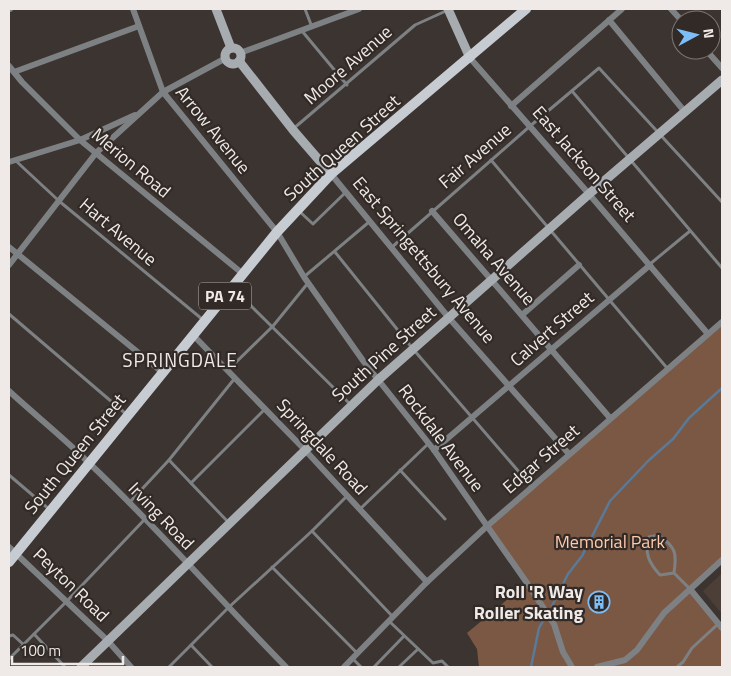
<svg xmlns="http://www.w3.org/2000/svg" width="731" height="676" viewBox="0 0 731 676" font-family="'Titillium Web',sans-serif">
<rect width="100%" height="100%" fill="#3c3430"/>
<polygon fill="#4c3f38" points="722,573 722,614 703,591"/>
<polygon fill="#7b5844" points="722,322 722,560 690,589 722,628 722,667 479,667 477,649 467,633 527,583 486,527"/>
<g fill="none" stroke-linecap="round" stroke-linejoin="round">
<g stroke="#597a99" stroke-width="2.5">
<polyline points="552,606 568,574 582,556 610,501 649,460 673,439 689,418 722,388"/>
<polyline points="531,667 539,628 543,621"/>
</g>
<g stroke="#7e8184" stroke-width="3">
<polyline points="305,9 312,27"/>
<polyline points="302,31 347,85"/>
<polyline points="572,91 722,268"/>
<polyline points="293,129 415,25 448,10"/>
<polyline points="491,160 667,368"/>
<polyline points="16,161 59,201 202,319"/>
<polyline points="299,211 313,224 345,193"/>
<polyline points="391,248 529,127 599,68 722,202"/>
<polyline points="335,252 413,349 532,487"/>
<polyline points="650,264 690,231"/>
<polyline points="305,276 369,222"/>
<polyline points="233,288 351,405"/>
<polyline points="9,314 126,414"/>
<polyline points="228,370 273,326 308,283"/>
<polyline points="169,460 229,523"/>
<polyline points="400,470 445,519"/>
<polyline points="9,475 50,510"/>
<polyline points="191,483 265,409"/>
<polyline points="129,503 169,460 235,378"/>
<polyline points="360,509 428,444"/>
<polyline points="312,531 393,617"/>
<polyline points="272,567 357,653"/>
<path d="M674 573C677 553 676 548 659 535L649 537C644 553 649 563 660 575L674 573 689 588"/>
<polyline points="390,622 433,663 442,661 448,667"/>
<polyline points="34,634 65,667"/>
<polyline points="9,636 13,635 24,645"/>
<polyline points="191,645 212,667"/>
<polyline points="9,659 67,601 145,519"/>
<polyline points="353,659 361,667"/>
<polyline points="169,667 228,608 312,531 347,496"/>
<polyline points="374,667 404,636"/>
<polyline points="399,667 418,649"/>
<polyline points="677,667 683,662 692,648 718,624"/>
</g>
<g stroke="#7e8184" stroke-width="6">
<polyline points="9,9 10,9"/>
<polyline points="133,9 163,92 277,232 304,277 364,362 434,450 527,583 554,624 563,652 572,667"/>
<polyline points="671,9 681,20"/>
<polyline points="609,20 685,112"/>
<polyline points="706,50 722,68"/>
<polyline points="240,53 359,9"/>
<polyline points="470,58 589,194 708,334"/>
<polyline points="9,66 22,82 80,140 243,274"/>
<polyline points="14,72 139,26"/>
<polyline points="511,106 622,9"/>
<polyline points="9,162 80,140 135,115"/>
<polyline points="331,174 449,318 569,454"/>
<polyline points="432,211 610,418"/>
<polyline points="9,247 162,372"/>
<polyline points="9,265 96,153 163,92 226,58"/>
<polyline points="522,315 579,265"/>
<polyline points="193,335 305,450 427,582"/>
<path d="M9 391C35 415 63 437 88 462 157 527 220 600 286 667"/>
<polyline points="434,450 650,265"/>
<polyline points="9,547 107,640 131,667"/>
<polyline points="690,589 722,628"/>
<polyline points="344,667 427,582 486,527 722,322"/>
<polyline points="597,667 625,660 637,650 664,613 722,560"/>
</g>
<g stroke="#a7acb0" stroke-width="9">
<polyline points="216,9 231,48"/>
<polyline points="448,9 470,58"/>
<circle cx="233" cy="56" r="8"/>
<polyline points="239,61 293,130 331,174"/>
<polyline points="81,667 378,380 589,194 722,80"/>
</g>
<polyline stroke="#c6ccd2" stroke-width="10" points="9,562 277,232 331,174 526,9"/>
</g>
<defs>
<g id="building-ring" transform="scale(1.125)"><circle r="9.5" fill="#312a26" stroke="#7dbef9" stroke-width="1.5"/><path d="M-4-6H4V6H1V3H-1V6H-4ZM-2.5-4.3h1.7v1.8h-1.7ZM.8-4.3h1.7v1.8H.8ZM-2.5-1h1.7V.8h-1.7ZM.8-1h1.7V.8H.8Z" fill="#7dbef9"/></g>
</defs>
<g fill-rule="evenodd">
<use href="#building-ring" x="599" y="602"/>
</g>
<g text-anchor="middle" stroke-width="4.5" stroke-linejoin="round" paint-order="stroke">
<rect fill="#312a26" stroke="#b6b0ad" stroke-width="1" x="199" y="282.5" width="52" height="27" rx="4"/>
<g font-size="16" font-weight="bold" fill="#efeae7">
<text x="225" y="302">PA 74</text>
</g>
<g font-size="18" fill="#efeae7" stroke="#312a26">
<text transform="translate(348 65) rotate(-41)" y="6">Moore Avenue</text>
<text transform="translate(213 130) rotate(51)" y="6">Arrow Avenue</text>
<text transform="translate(342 148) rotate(-42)" y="6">South Queen Street</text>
<text transform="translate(475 156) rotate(-41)" y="6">Fair Avenue</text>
<text transform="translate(131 163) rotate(40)" y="6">Merion Road</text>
<text transform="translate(584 164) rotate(49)" y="6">East Jackson Street</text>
<text transform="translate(118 232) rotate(40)" y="6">Hart Avenue</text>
<text transform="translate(494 259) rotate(49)" y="6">Omaha Avenue</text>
<text transform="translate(424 260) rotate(50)" y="6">East Springettsbury Avenue</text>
<text transform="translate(552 329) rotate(-41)" y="6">Calvert Street</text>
<text transform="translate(384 354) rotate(-42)" y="6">South Pine Street</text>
<text transform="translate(441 438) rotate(53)" y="6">Rockdale Avenue</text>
<text transform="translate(322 447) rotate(47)" y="6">Springdale Road</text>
<text transform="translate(75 454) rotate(-51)" y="6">South Queen Street</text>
<text transform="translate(541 459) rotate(-41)" y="6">Edgar Street</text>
<text transform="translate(161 516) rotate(46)" y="6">Irving Road</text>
<text transform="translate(71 585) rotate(44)" y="6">Peyton Road</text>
</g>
<g font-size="18" fill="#ffc9ac" stroke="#312a26">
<text x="610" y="548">Memorial Park</text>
</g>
<g font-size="18" font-weight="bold" fill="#efeae7" stroke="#312a26" text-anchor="end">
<text x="583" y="598">Roll 'R Way<tspan x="583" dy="21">Roller Skating</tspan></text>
</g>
<g font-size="19" letter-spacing="1" fill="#efeae7" stroke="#312a26">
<text x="180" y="367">SPRINGDALE</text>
</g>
</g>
<rect width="731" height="676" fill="none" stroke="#efeae7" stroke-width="20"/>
<g transform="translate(696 35) rotate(83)"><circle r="24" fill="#312a26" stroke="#7d7773"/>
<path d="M0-4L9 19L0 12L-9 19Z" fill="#7dbef9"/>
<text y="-8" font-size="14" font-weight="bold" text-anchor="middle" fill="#efeae7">N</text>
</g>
<path d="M12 656v8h111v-8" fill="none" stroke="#efeae7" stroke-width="2.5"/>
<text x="20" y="656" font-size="15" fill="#efeae7" stroke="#312a26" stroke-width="4" paint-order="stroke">100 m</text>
</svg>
